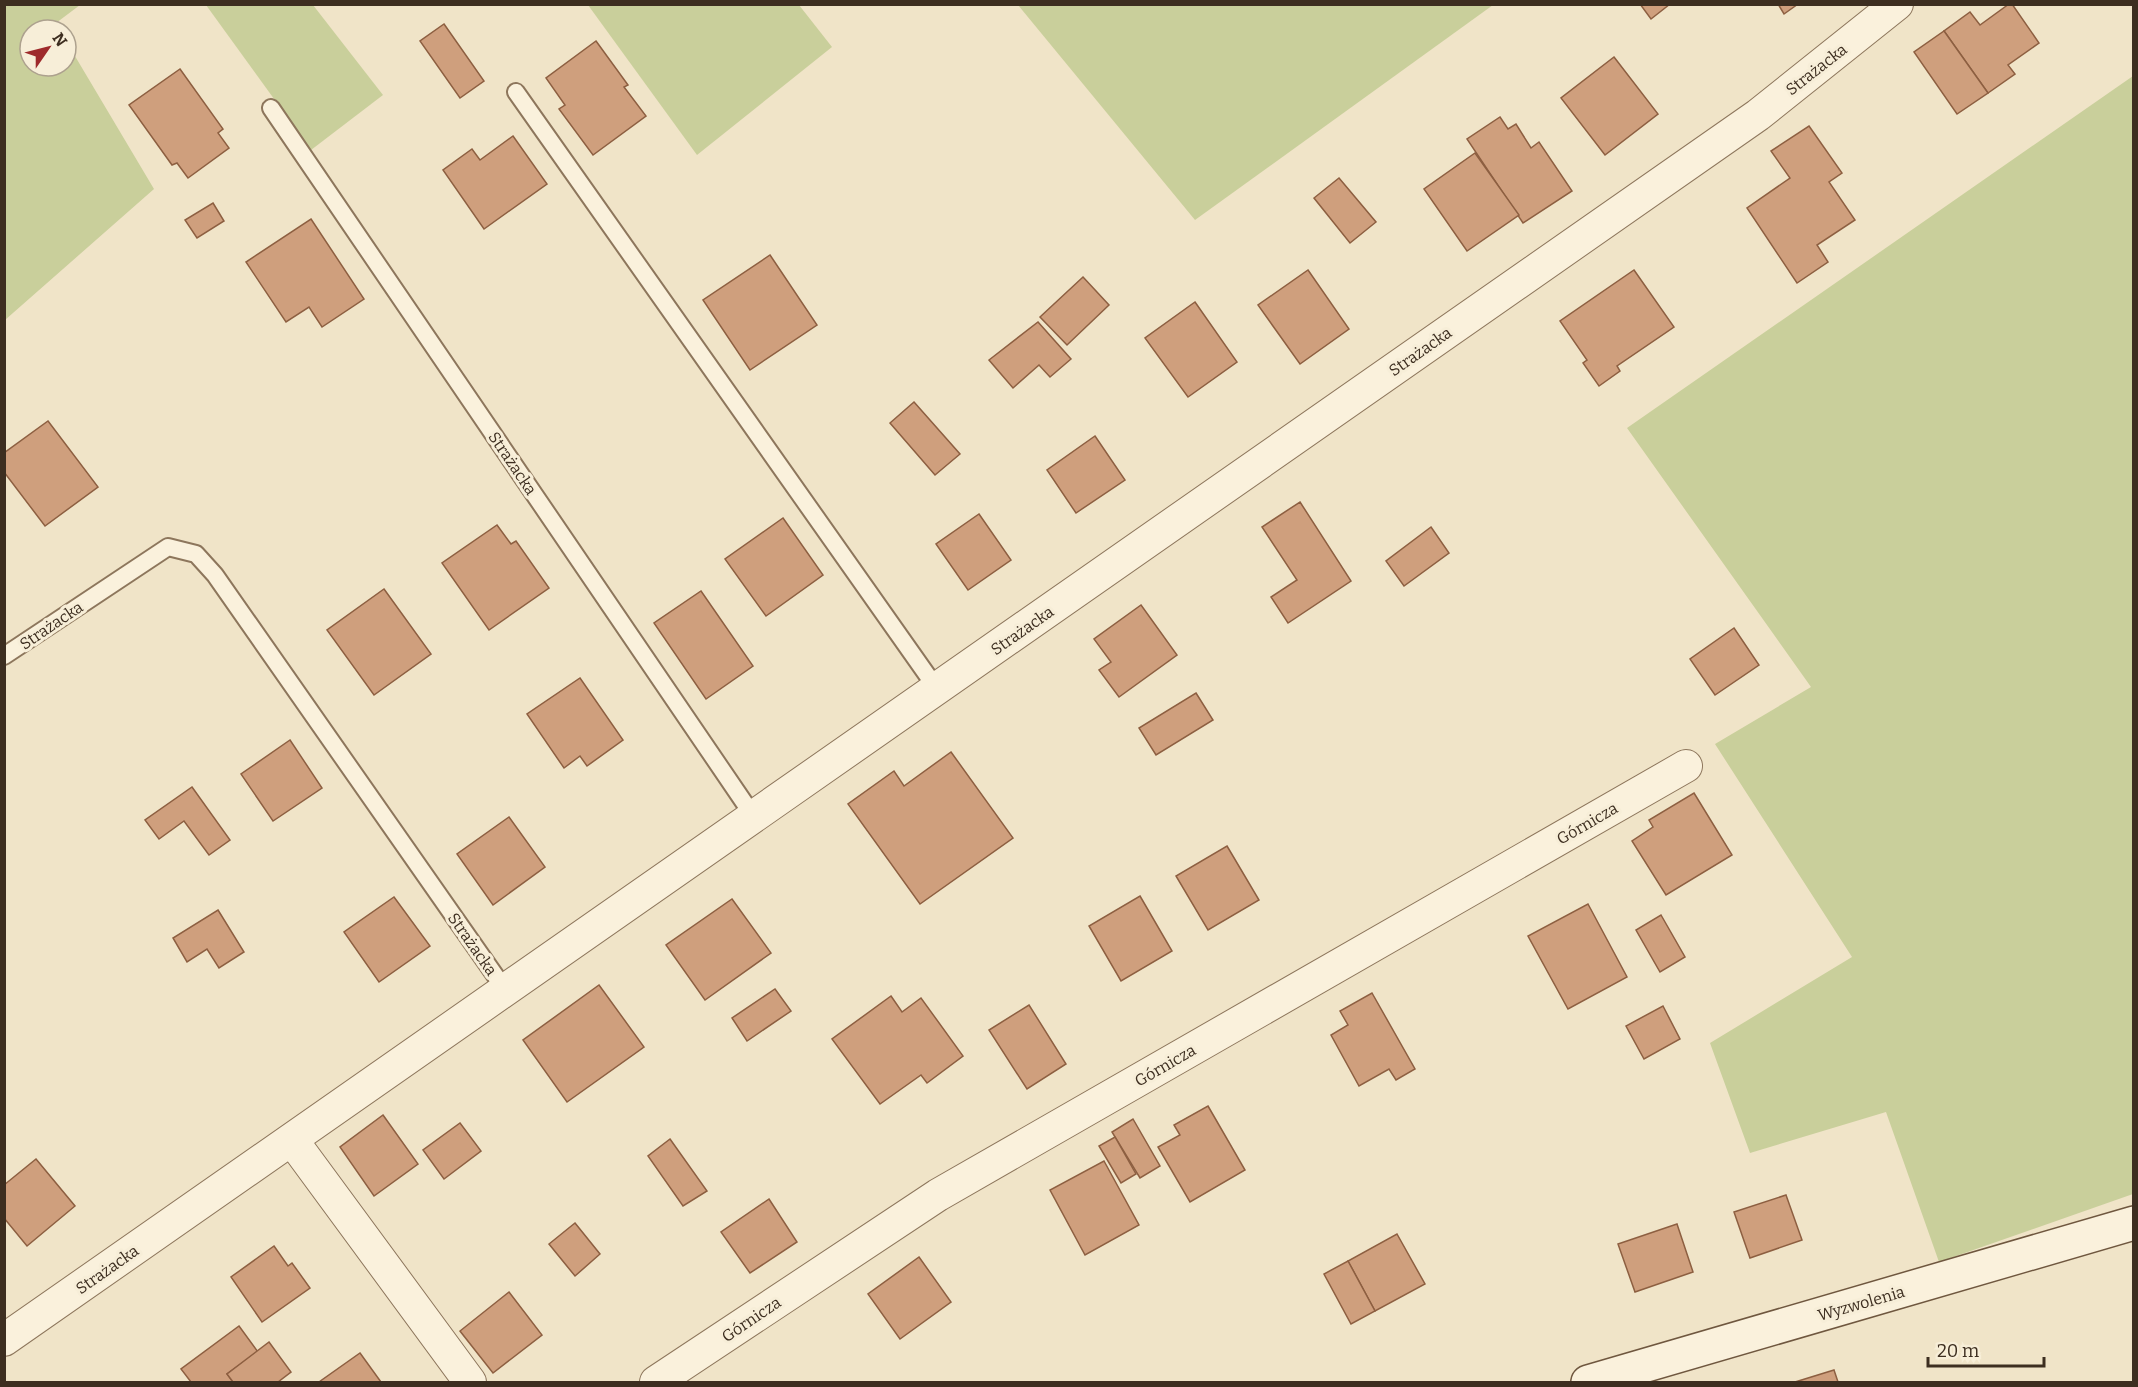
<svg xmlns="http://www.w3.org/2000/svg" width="2138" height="1387" viewBox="0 0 2138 1387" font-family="Bitter,serif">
<rect width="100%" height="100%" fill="#f0e4c8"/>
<g fill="#c9cf9b">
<polygon points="5,4 80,5 56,23 59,30 30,30 30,66 66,66 66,41 154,189 5,320"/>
<polygon points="206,5 313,5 383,95 311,150"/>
<polygon points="588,5 799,5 832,47 697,155"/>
<polygon points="1018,5 1493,5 1195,220"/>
<polygon points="2133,76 2133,1194 1939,1262 1886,1112 1750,1153 1710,1043 1852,957 1715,744 1811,687 1627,428"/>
</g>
<g fill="#cf9f7d" stroke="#8d5f41" stroke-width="1.5">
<polygon points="1640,4 1670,4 1651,19"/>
<polygon points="1778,4 1798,4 1784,14"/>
<polygon points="2009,4 2012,4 2039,43 2008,65 2015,74 1988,93 1944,31 1970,12 1980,25"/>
<polygon points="444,24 484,81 460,98 420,41"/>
<polygon points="1944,31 1988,93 1957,114 1914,52"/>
<polygon points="596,41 628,85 624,87 646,116 593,155 559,109 565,105 546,78"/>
<polygon points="1614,57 1658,114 1605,155 1561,98"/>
<polygon points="180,69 223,129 218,133 229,148 188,178 177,163 172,165 129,105"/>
<polygon points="1500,117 1508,129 1516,124 1531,148 1539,142 1572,191 1523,223 1467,139"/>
<polygon points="1809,126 1842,173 1829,182 1855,220 1817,245 1828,262 1797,283 1747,208 1790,178 1771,151"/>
<polygon points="513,136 547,184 484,229 443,170 472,149 480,160"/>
<polygon points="1475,153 1519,215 1467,251 1424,189"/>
<polygon points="1339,178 1376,222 1350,243 1314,198"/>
<polygon points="213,203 224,221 197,238 185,220"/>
<polygon points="311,219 364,299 322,327 309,307 286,322 246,262"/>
<polygon points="770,255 817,325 750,370 703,300"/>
<polygon points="1308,270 1349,329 1300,364 1258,305"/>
<polygon points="1634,270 1674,327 1617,366 1620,371 1599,386 1583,363 1587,360 1560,321"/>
<polygon points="1083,277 1109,305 1067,345 1040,317"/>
<polygon points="1195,302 1237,362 1188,397 1145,338"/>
<polygon points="1038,322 1071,359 1050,377 1039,365 1013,388 989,360"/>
<polygon points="914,402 960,454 935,475 890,423"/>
<polygon points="48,421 98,487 45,526 4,472 4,453"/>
<polygon points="1095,436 1125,480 1076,513 1047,470"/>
<polygon points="1300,502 1351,581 1288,623 1271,597 1297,580 1262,527"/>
<polygon points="979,514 1011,560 968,590 936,544"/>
<polygon points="783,518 823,575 766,616 725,559"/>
<polygon points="497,525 511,544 516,541 549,588 489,630 442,563"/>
<polygon points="1431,527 1449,553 1404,586 1386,561"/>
<polygon points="384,589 431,654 374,695 327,630"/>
<polygon points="701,591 753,666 706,699 654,623"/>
<polygon points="1141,605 1177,655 1119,697 1099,670 1111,662 1094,639"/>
<polygon points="1734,628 1759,665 1715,695 1690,659"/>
<polygon points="580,678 623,740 587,766 580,756 564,768 527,714"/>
<polygon points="1196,693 1213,720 1156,755 1139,728"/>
<polygon points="290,740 322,788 273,821 241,774"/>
<polygon points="951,752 1013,838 920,904 848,804 894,771 904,786"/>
<polygon points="192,787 230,840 209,855 184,821 159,839 145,820"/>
<polygon points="1694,793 1732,855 1666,895 1632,841 1653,827 1649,820"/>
<polygon points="509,817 545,867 493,905 457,854"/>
<polygon points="1227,846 1259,900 1208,930 1176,876"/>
<polygon points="1140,896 1172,951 1121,981 1089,926"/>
<polygon points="394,897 430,946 379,982 344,932"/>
<polygon points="732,899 771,953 705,1000 666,945"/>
<polygon points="1588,904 1627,977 1568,1009 1528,936"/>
<polygon points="218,910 244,952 219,968 207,949 187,962 173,938"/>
<polygon points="1661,915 1685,957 1660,972 1636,930"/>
<polygon points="599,985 644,1047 567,1102 523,1040"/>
<polygon points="775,989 791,1011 747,1041 732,1018"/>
<polygon points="1372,993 1415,1069 1396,1080 1389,1069 1359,1086 1331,1035 1348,1025 1340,1011"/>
<polygon points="891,996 902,1012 921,998 963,1056 927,1083 921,1075 880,1104 832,1039"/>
<polygon points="1029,1005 1066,1064 1027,1089 989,1030"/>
<polygon points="1663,1006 1680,1039 1644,1059 1626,1026"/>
<polygon points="1208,1106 1245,1170 1190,1202 1158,1147 1180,1135 1174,1125"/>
<polygon points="383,1115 418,1164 374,1196 340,1147"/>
<polygon points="1133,1119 1160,1166 1140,1178 1112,1132"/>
<polygon points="460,1123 481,1151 444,1179 423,1150"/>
<polygon points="1115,1137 1136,1174 1121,1183 1099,1146"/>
<polygon points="670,1139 707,1191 683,1206 648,1156"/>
<polygon points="36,1159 75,1206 27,1246 4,1218 4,1185"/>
<polygon points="1104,1161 1139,1225 1085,1255 1050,1190"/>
<polygon points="1786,1195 1802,1240 1750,1258 1734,1212"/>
<polygon points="769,1199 797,1242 750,1273 721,1232"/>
<polygon points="575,1223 600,1254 575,1276 549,1244"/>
<polygon points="1677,1224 1693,1272 1635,1292 1618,1244"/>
<polygon points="1397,1234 1425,1284 1375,1311 1348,1261"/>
<polygon points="274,1246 288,1266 292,1263 310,1288 262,1322 231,1277"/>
<polygon points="919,1257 951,1302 900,1339 868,1294"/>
<polygon points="1348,1261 1375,1311 1351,1324 1324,1274"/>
<polygon points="509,1292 542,1335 493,1373 460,1331"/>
<polygon points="239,1326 258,1352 227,1374 233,1382 191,1382 181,1369"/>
<polygon points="269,1342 291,1372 278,1382 233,1382 227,1374"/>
<polygon points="360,1353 381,1382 319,1382"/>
<polygon points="1834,1370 1838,1382 1795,1382"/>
</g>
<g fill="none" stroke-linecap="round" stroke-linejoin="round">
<g stroke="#8d765c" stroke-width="20">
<g id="service">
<polyline points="516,92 937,689"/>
<polyline points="271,108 754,817"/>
<polyline points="4,656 168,547 196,554 215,575 506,991"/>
</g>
</g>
<g stroke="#8d765c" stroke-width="34">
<g id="minor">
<polyline points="292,1140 470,1382"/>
<polyline points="4,1340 1758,115 1897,4"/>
<polyline points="656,1382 938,1195 1686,766"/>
</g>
</g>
<g stroke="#6f573f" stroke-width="36">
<polyline id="secondary" points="1588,1382 2134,1223"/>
</g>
<use href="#service" stroke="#faf1dc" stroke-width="16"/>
<use href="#minor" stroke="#faf1dc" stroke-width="32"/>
<use href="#secondary" stroke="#faf1dc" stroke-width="33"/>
</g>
<g text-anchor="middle" stroke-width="6" stroke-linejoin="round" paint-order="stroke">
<g font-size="16" fill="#3d2e20" stroke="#f7eed8">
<text transform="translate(1816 69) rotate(-38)" y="6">Strażacka</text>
<text transform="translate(1420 351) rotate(-35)" y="6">Strażacka</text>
<text transform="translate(513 463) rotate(56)" y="6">Strażacka</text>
<text transform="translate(51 625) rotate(-34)" y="6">Strażacka</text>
<text transform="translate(1022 630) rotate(-35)" y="6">Strażacka</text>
<text transform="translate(1587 823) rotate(-30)" y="6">Górnicza</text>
<text transform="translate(473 944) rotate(55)" y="6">Strażacka</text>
<text transform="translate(1165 1065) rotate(-30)" y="6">Górnicza</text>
<text transform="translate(107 1269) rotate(-35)" y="6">Strażacka</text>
<text transform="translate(1861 1303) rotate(-16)" y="6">Wyzwolenia</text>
<text transform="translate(751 1319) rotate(-34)" y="6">Górnicza</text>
</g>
</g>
<rect width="2138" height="1387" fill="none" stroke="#3d2e20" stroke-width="12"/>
<g transform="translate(48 48) rotate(55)"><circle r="28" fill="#f7eed8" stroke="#ada18e" stroke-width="1.5"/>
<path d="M0-4.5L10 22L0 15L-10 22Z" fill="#9e2a2b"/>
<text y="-9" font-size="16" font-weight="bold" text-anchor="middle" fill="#3d2e20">N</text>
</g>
<path d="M1928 1357v9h116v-9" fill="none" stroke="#3d2e20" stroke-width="3"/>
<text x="1937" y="1357" font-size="18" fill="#3d2e20" stroke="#f7eed8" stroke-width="4.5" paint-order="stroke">20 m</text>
</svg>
